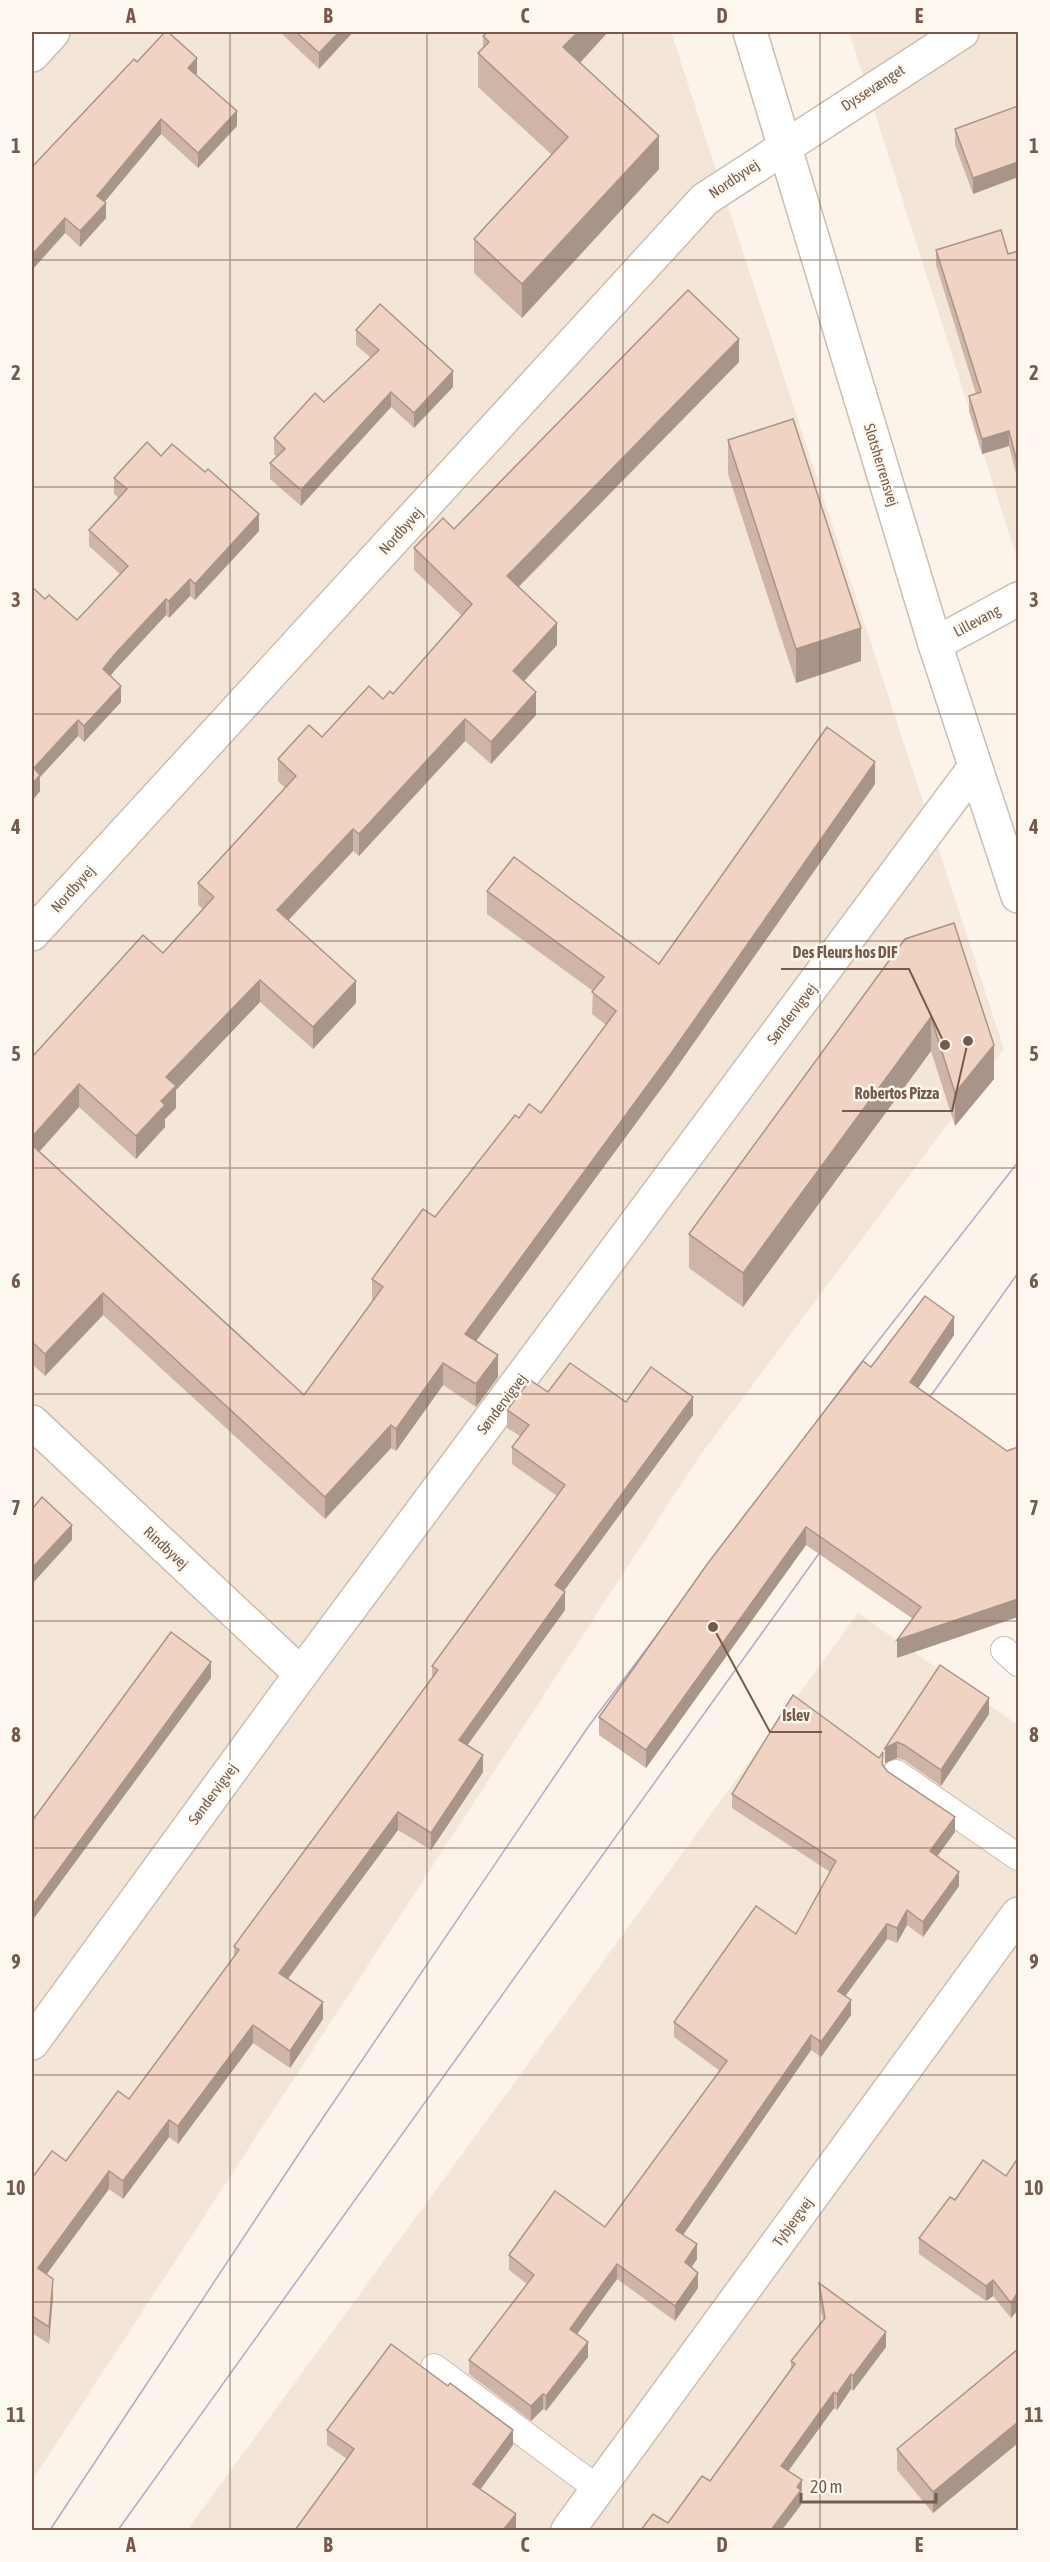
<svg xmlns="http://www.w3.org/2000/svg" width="1050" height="2562" viewBox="0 0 1050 2562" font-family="'Asap Condensed',sans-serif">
<rect width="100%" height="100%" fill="#fcf4ea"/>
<g fill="#f3e6d8">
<polygon points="32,32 671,32 1004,1049 699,1457 32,2481"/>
<polygon points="849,32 1018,32 1018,562"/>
<polygon points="858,1613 1018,1725 1018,2525 1012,2530 187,2530"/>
</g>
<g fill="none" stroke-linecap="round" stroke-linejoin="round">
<g stroke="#cebcaf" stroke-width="28">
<g id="service">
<polyline points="1004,1650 1018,1663"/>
<polyline points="896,1773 1018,1857"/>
<polyline points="434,2367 598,2489"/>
</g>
</g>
<g stroke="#cebcaf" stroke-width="36">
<g id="minor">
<polyline points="32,55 53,32"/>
<polyline points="935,644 1018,599"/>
<polyline points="32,934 705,199 962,32"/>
<polyline points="32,1422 301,1674"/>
<polyline points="32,2043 301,1674 975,767"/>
<polyline points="568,2530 1018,1914"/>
</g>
</g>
<g stroke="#cebcaf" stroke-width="36">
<polyline id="tertiary" points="750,32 935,644 1018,896"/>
</g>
<use href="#service" stroke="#fff" stroke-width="26"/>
<use href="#minor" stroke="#fff" stroke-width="33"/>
<use href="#tertiary" stroke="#fff" stroke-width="33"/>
<g stroke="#b7a7c6" stroke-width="1.5">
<polyline points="920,1411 1018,1273"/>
<polyline points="50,2530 312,2134 588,1727 854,1372 1018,1162"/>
<polyline points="118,2530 828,1541"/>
</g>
</g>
<g fill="#ceb5a7">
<polygon points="280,32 353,32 319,69"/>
<polygon points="488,32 608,32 580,63 659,169 522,318 474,273 474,239 552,155 478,87 478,53 483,48 483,36"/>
<polygon points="137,62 197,73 196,74 237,126 198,168 161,134 104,202 106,218 80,247 65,233 32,270 32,167"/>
<polygon points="1018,106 1018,177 973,194 955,145 955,129"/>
<polygon points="936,250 1008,254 1018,251 1018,481 1009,446 982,454 969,411 969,396 976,394 936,265"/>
<polygon points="356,330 453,387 414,428 391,407 301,506 270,479 270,463 277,457 274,454 274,438 324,402 371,358 356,345"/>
<polygon points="739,362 519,587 557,645 524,681 536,715 491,764 465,741 359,856 353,851 289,920 356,1003 313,1049 260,1002 176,1090 176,1108 165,1119 165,1127 136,1159 79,1107 39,1151 304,1395 372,1301 372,1279 435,1217 519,1118 541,1113 606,1025 592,1014 593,991 487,914 487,891 659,964 875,784 672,1074 476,1341 498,1377 476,1407 443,1385 396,1451 391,1448 325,1519 103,1315 45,1376 32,1364 32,1057 163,953 203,909 198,905 198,883 285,788 278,781 278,759 322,737 383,699 393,694 462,616 414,570 414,548 454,529"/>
<polygon points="728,440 861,661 796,683 728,474"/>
<polygon points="161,456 205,472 259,531 195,600 190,596 169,618 166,615 115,670 110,676 121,702 84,742 78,736 40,777 40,791 32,801 32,587 45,599 77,620 120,574 89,546 89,530 119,498 114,494 114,478"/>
<polygon points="905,939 994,1079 955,1126 931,1051 743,1307 689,1268 689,1234"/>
<polygon points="954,1335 918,1388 1007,1451 897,1658 913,1619 806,1545 646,1768 599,1735 599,1717 871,1367"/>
<polygon points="548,1392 626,1402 693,1415 563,1591 565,1610 467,1745 483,1772 431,1850 398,1830 288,1979 323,2019 290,2068 253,2043 178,2144 169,2137 123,2199 109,2189 46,2274 53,2296 49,2344 32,2333 32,2178 66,2161 129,2099 234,1957 234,1946 432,1678 432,1666 557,1496 512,1464 512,1447 520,1436 507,1428 507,1410"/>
<polygon points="940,1665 989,1714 941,1786 904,1760 897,1758 885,1763"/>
<polygon points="883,1765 887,1771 955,1832 937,1856 959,1886 923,1937 907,1925 897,1943 887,1939 845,1996 851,2015 821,2057 811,2050 683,2235 697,2259 691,2267 698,2288 675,2321 617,2279 577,2334 588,2357 546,2411 543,2409 531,2421 469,2374 469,2360 527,2284 509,2270 509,2255 605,2227 720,2071 674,2037 674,2022 796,1934 830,1872 732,1808 732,1794"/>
<polygon points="1018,2158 1018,2327 1016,2324 1016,2312 1011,2318 993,2296 986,2301 919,2254 919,2238 955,2200 1006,2176"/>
<polygon points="819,2283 886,2347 853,2391 851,2389 837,2410 834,2408 788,2471 802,2495 801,2497 801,2505 668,2523 710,2481 791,2368 791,2361 823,2321 819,2299"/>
<polygon points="1018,2349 1018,2443 933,2513 897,2470 897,2449"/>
<polygon points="327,2430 513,2445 481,2489 516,2529 514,2530 295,2530 347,2459 327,2445"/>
</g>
<g fill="#a89488">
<polygon points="339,32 353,32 319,69 319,53"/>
<polygon points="578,32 608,32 563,81 563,47"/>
<polygon points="197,58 197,73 188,83 188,68"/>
<polygon points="237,111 237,126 198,168 198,153"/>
<polygon points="161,119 161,134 97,211 97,196"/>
<polygon points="659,136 659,169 522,318 522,284"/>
<polygon points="1018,162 1018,177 973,194 973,178"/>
<polygon points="106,203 106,218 80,247 80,231"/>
<polygon points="65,218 65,233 32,270 32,255"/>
<polygon points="739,339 739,362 507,598 507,576"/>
<polygon points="453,371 453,387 414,428 414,413"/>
<polygon points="391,392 391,407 301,506 301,490"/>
<polygon points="1009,431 1009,446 982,454 982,439"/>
<polygon points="259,514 259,531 195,600 195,584"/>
<polygon points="190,579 190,596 169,618 169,601"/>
<polygon points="166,599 166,615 115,670 103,686 103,669 115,654"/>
<polygon points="557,623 557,645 513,693 513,671"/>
<polygon points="861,628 861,661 796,683 796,649"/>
<polygon points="121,686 121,702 84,742 84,726"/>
<polygon points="536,692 536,715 491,764 491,742"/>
<polygon points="465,719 465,741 359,856 359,834"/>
<polygon points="78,720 78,736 40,777 40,791 32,801 32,784 34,768"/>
<polygon points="875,762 875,784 672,1074 465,1356 465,1334"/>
<polygon points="353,829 353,851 277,932 277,910"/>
<polygon points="260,980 260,1002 176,1090 176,1108 165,1119 165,1127 136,1159 136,1136 161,1101 166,1077"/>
<polygon points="356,981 356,1003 313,1049 313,1027"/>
<polygon points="931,1017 931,1051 743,1307 743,1273"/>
<polygon points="994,1045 994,1079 955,1126 955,1093"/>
<polygon points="79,1084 79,1107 32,1160 32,1137"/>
<polygon points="103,1293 103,1315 45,1376 45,1354"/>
<polygon points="954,1317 954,1335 910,1400 910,1382"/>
<polygon points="498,1355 498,1377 476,1407 476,1384"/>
<polygon points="443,1363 443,1385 396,1451 396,1429"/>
<polygon points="693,1397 693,1415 555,1603 555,1585"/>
<polygon points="391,1425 391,1448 325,1519 325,1497"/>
<polygon points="72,1525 72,1540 32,1584 32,1568"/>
<polygon points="806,1527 806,1545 646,1768 646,1750"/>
<polygon points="565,1592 565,1610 459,1757 459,1740"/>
<polygon points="1018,1599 1018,1617 897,1658 897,1640"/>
<polygon points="211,1662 211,1678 32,1921 32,1906"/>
<polygon points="989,1698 989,1714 941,1786 941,1770"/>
<polygon points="897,1742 897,1758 885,1763 885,1748"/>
<polygon points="483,1755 483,1772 431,1850 431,1833"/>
<polygon points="398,1812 398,1830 279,1990 279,1973"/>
<polygon points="955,1817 955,1832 930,1866 930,1851"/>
<polygon points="959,1872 959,1886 923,1937 923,1922"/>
<polygon points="907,1910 907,1925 897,1943 897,1928"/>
<polygon points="887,1924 887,1939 838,2006 838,1991"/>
<polygon points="851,2000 851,2015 821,2057 821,2042"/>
<polygon points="323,2002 323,2019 290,2068 290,2051"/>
<polygon points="253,2025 253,2043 178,2144 178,2126"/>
<polygon points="811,2035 811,2050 676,2245 676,2230"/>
<polygon points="169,2120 169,2137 123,2199 123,2181"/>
<polygon points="109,2171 109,2189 38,2286 38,2268"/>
<polygon points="697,2244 697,2259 685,2277 685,2262"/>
<polygon points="617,2264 617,2279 570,2344 570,2329"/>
<polygon points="698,2273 698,2288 675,2321 675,2306"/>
<polygon points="53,2279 53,2296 49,2344 49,2327"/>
<polygon points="993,2280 993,2296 986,2301 986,2286"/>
<polygon points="1018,2292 1018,2307 1016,2303 1016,2312 1011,2318 1011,2303"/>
<polygon points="886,2332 886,2347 853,2391 853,2376"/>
<polygon points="588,2342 588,2357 546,2411 546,2396"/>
<polygon points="851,2374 851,2389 837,2410 837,2394"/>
<polygon points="834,2392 834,2408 781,2481 781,2466"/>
<polygon points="543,2394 543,2409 531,2421 531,2406"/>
<polygon points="1018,2422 1018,2443 933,2513 933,2492"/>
<polygon points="513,2430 513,2445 473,2499 473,2484"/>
<polygon points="802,2480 801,2505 782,2530 771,2530"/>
<polygon points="516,2514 516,2529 514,2530 503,2530"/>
</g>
<g fill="#f0d3c2" stroke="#a89488" stroke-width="1.5">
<polygon points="165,32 168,32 197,58 188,68 237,111 198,153 161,119 97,196 106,203 80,231 65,218 32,255 32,167 134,59 137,62"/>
<polygon points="296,32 339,32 319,53"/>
<polygon points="488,32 578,32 563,47 659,136 522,284 474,239 568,137 478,53 489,42 483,36"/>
<polygon points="1018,106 1018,162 973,178 955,129"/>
<polygon points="1001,230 1008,254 1018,251 1018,466 1009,431 982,439 969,396 981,392 936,250"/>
<polygon points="688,290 739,339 507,576 557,623 513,671 536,692 491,742 465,719 359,834 353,829 277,910 356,981 313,1027 260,980 166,1077 176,1086 161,1101 165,1105 136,1136 79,1084 32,1137 32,1057 143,935 163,953 214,897 198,883 296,776 278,759 309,725 322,737 369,686 383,699 390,691 393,694 472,604 414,548 443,518 454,529"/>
<polygon points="380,304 453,371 414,413 391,392 301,490 270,463 285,449 274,438 315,393 324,402 379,350 356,330"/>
<polygon points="793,419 861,628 796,649 728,440"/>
<polygon points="147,442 161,456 172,444 205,472 208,469 259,514 195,584 190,579 169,601 166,599 115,654 103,669 121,686 84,726 78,720 34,768 40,775 32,784 32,587 45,599 49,595 77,620 128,566 89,530 127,489 114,478"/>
<polygon points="827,727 875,762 672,1052 465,1334 498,1355 476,1384 443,1363 396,1429 391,1425 325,1497 103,1293 45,1354 32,1342 32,1145 304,1395 383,1287 372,1279 423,1209 435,1217 515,1115 519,1118 529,1104 541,1113 616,1011 592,992 604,977 487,891 514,857 659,964"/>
<polygon points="954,923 994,1045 955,1093 931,1017 743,1273 689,1234 905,939"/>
<polygon points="925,1296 954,1317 910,1382 1007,1451 1018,1447 1018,1599 897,1640 921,1607 806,1527 646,1750 599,1717 708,1563 863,1361 871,1367"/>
<polygon points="570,1363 626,1402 651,1367 693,1397 555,1585 565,1592 459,1740 483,1755 431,1833 398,1812 279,1973 323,2002 290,2051 253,2025 178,2126 169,2120 123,2181 109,2171 38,2268 53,2279 49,2327 32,2316 32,2178 52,2151 66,2161 118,2091 129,2099 239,1950 234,1946 438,1670 432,1666 565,1485 512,1447 529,1425 507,1410 530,1380 548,1392"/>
<polygon points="42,1497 72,1525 32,1568 32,1509"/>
<polygon points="171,1632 211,1662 32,1906 32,1821"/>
<polygon points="940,1665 989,1698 941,1770 904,1745 897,1742 885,1748"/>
<polygon points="793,1695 879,1758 883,1752 882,1764 887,1771 955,1817 930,1851 959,1872 923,1922 907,1910 897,1928 887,1924 838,1991 851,2000 821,2042 811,2035 676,2230 697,2244 685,2262 698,2273 675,2306 617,2264 570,2329 588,2342 546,2396 543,2394 531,2406 469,2360 534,2275 509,2255 555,2191 605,2227 727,2061 674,2022 756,1906 796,1934 836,1861 732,1794"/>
<polygon points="1018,2158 1018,2292 1011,2303 993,2280 986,2286 919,2238 950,2197 955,2200 983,2160 1006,2176"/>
<polygon points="819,2283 886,2332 853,2376 851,2374 837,2394 834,2392 781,2466 802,2480 797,2487 801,2490 771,2530 641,2530 653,2514 668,2523 702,2476 710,2481 795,2364 791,2361 825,2318"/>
<polygon points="391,2344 448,2386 450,2383 513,2430 473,2484 516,2514 503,2530 295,2530 354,2449 327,2430"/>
<polygon points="1018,2349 1018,2422 933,2492 897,2449"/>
</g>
<path fill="none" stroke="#765b4d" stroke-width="1.5" stroke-opacity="0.55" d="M230 32V2530M427 32V2530M623 32V2530M820 32V2530M32 260H1018M32 487H1018M32 714H1018M32 941H1018M32 1168H1018M32 1394H1018M32 1621H1018M32 1848H1018M32 2075H1018M32 2302H1018"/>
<g text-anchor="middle" stroke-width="5" stroke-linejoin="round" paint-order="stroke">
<g font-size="15" fill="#765b4d" stroke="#fef8f0">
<text transform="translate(873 88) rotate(-33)" y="5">Dyssevænget</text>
<text transform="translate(734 179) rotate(-34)" y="5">Nordbyvej</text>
<text transform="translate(881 465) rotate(73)" y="5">Slotsherrensvej</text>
<text transform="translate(401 531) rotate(-48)" y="5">Nordbyvej</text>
<text transform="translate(977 621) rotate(-28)" y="5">Lillevang</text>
<text transform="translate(73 889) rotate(-48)" y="5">Nordbyvej</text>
<text transform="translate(792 1014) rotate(-53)" y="5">Søndervigvej</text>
<text transform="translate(502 1404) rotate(-53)" y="5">Søndervigvej</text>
<text transform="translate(166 1548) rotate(43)" y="5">Rindbyvej</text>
<text transform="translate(213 1794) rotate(-54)" y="5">Søndervigvej</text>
<text transform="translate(793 2222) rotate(-54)" y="5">Tybjergvej</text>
</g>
</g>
<path fill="none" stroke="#765b4d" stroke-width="2" d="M945 1045L909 969H781M968 1041L952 1111H842M713 1627L770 1732H822"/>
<g fill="#765b4d" stroke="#fef8f0" stroke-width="2">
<circle cx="945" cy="1045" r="6"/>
<circle cx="968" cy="1041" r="6"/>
<circle cx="713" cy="1627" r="6"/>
</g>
<g font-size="16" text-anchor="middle" font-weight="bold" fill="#765b4d" stroke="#fef8f0" stroke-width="5" stroke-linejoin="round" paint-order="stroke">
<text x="845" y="958">Des Fleurs hos DIF</text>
<text x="897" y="1099">Robertos Pizza</text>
<text x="796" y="1721">Islev</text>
</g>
<rect width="1050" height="2562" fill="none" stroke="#fef8f0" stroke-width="66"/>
<path d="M801 2493v9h135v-9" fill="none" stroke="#765b4d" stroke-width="3"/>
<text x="810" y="2493" font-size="18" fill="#765b4d" stroke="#fef8f0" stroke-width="4.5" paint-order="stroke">20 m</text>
<rect x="33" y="33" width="984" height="2496" fill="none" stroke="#765b4d" stroke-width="2"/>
<g font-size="20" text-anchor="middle" font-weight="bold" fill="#765b4d">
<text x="131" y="23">A</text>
<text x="328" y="23">B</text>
<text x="525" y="23">C</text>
<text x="722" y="23">D</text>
<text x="919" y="23">E</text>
<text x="16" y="153">1</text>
<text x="1034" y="153">1</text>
<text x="16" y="380">2</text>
<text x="1034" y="380">2</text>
<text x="16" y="607">3</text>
<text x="1034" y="607">3</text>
<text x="16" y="834">4</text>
<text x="1034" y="834">4</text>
<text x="16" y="1061">5</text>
<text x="1034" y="1061">5</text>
<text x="16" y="1288">6</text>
<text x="1034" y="1288">6</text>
<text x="16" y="1515">7</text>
<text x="1034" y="1515">7</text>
<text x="16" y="1742">8</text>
<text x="1034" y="1742">8</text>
<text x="16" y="1969">9</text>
<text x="1034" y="1969">9</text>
<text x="16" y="2195">10</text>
<text x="1034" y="2195">10</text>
<text x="16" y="2422">11</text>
<text x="1034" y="2422">11</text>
<text x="131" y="2552">A</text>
<text x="328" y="2552">B</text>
<text x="525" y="2552">C</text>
<text x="722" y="2552">D</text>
<text x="919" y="2552">E</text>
</g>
</svg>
